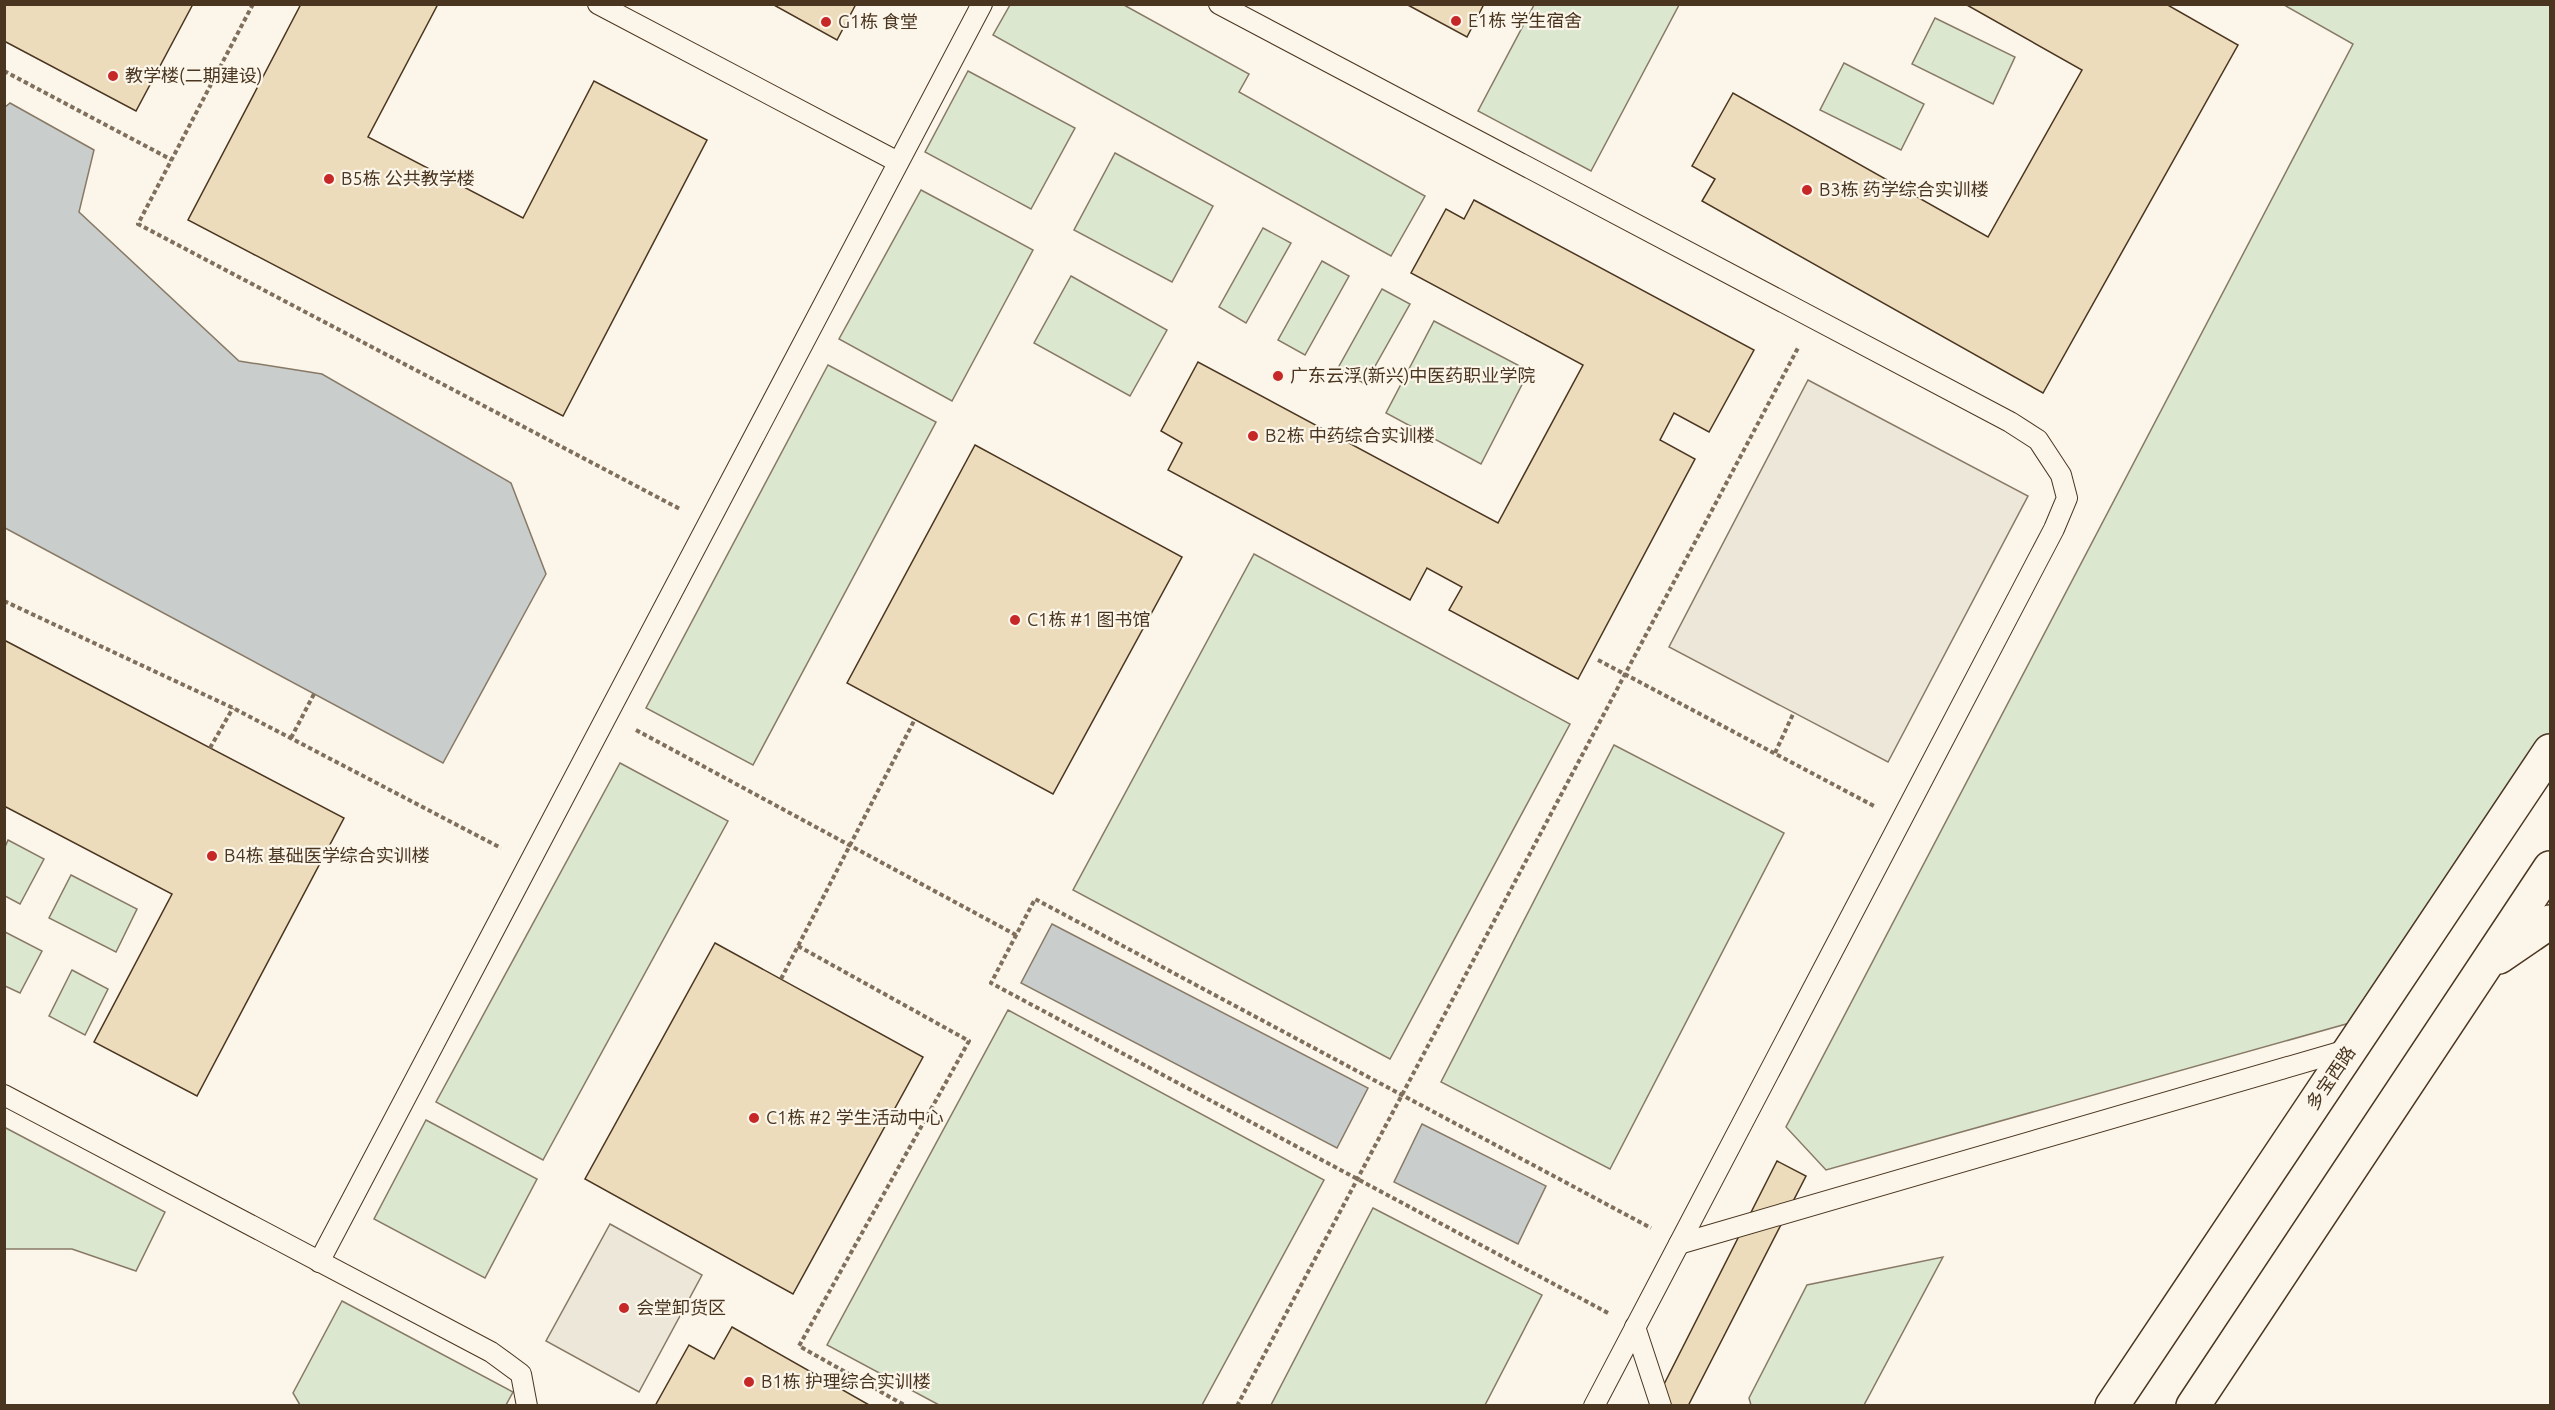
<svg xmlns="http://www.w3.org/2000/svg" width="2555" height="1410" viewBox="0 0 2555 1410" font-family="Ubuntu,'Noto Sans SC',sans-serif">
<rect width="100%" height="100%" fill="#fbf6e9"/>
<g fill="#dce7d0" stroke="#887966" stroke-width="1.5">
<polygon points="1010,5 1124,5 1249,74 1239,92 1425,196 1391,256 993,35"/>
<polygon points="1534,5 1679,5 1591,171 1478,111"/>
<polygon points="2284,5 2550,5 2550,748 2371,1017 1826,1170 1786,1127 2353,44"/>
<polygon points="1935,18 2015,57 1993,104 1912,64"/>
<polygon points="1844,63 1924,104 1901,150 1820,110"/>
<polygon points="968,71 1075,128 1031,209 925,152"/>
<polygon points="1115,153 1213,206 1172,282 1074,230"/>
<polygon points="921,190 1033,250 952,401 839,339"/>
<polygon points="1263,228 1291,243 1246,323 1219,307"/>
<polygon points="1322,261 1349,276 1305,355 1278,340"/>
<polygon points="1071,276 1167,330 1130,396 1034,343"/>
<polygon points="1382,289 1410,304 1365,384 1338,368"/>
<polygon points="1434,321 1529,371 1481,464 1386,413"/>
<polygon points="828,365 936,422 753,765 646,708"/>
<polygon points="1254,554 1570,724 1390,1059 1073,890"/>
<polygon points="1614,745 1784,833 1610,1169 1441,1082"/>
<polygon points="620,763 728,821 543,1160 436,1102"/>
<polygon points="8,840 44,859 20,904 5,896 5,847"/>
<polygon points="71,875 137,909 116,952 49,918"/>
<polygon points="5,932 42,951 20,993 5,986"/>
<polygon points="72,970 108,989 85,1035 49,1016"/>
<polygon points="1008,1010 1324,1180 1202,1405 939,1405 827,1345"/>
<polygon points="426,1120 537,1179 485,1278 374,1219"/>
<polygon points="4,1127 165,1212 136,1271 72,1249 5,1249"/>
<polygon points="1373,1208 1542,1295 1485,1405 1271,1405"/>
<polygon points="1943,1257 1864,1405 1751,1405 1749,1398 1807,1285"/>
<polygon points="342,1301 513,1392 506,1405 300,1405 293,1393"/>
</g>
<g fill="#ede7d9" stroke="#887966" stroke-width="1.5">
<polygon points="1808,380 2028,496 1888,762 1669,647"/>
<polygon points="610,1224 702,1275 639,1392 546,1341"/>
</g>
<g fill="#c9cecd" stroke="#887966" stroke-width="1.5">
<polygon points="10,103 94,150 79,212 239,361 322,374 511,483 546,574 443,763 5,528 4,108"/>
<polygon points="1052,924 1368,1088 1337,1148 1021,983"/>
<polygon points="1422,1124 1546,1186 1518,1244 1394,1182"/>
</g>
<g fill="#ecdcbc" stroke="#4a3520" stroke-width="1.5">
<polygon points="4,4 193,4 136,111 4,41"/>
<polygon points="301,4 438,4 368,137 523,218 594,81 707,140 563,416 188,220"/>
<polygon points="772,4 856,4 837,40"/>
<polygon points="1406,4 1484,4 1467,37"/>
<polygon points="1965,4 2166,4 2238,45 2043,393 1702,201 1715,179 1692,166 1733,93 1988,237 2082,70"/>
<polygon points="1474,200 1754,350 1709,432 1674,413 1660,440 1695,459 1578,679 1449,610 1462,587 1427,568 1410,600 1168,470 1182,443 1161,431 1198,362 1498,523 1583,365 1411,273 1446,209 1464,219"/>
<polygon points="975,445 1182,557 1053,794 847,683"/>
<polygon points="4,640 344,818 197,1096 94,1042 172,894 4,806"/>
<polygon points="715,943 923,1057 793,1294 585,1179"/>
<polygon points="1777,1161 1806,1176 1688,1406 1653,1406"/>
<polygon points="732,1327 871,1406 655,1406 689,1345 714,1359"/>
</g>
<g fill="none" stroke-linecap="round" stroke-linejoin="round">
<g stroke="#4a3520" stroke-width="22">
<g id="service">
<polyline points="598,4 898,162"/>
<polyline points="1219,4 2010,422 2038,440 2061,475 2067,498 2054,529 1594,1406"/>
<polyline points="4,1095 491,1352 521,1374 527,1406"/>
<polyline points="1679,1244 2350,1049"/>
<polyline points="319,1262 982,4"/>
<polyline points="1635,1327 1661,1406"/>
</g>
</g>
<g stroke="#4a3520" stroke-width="36">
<g id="tertiary">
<polyline points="2499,957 2550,922"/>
<polyline points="2112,1406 2550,751"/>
<polyline points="2193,1406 2550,868"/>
</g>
</g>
<g stroke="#7f6f5c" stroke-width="4" stroke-dasharray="4.5 3" stroke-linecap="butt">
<polyline points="253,4 138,224 680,509"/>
<polyline points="4,71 172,160"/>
<polyline points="4,601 233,708 501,848"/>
<polyline points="1598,660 1874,806"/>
<polyline points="636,730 1016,935"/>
<polyline points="291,738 314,694"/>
<polyline points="210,748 233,708"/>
<polyline points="1775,753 1794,712"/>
<polyline points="798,946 969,1041 799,1346 906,1406"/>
<polyline points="781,979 915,719"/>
<polyline points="1608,1313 991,983 1035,899 1651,1228"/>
<polyline points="1237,1406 1799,346"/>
</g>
<use href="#service" stroke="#fbf6e9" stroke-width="20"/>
<use href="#tertiary" stroke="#fbf6e9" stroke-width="33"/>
</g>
<g fill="#c62828" stroke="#fbf6e9" stroke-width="2">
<circle cx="1456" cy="21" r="6"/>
<circle cx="826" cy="22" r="6"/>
<circle cx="113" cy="76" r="6"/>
<circle cx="329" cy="179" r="6"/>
<circle cx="1807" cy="190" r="6"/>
<circle cx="1278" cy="376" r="6"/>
<circle cx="1253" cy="436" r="6"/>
<circle cx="1015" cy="620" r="6"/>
<circle cx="212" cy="856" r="6"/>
<circle cx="754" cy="1118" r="6"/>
<circle cx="624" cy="1308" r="6"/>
<circle cx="749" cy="1382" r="6"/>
</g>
<g text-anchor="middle" stroke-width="4.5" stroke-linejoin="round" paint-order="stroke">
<g font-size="18" fill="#4a3520" stroke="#fbf6e9" text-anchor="start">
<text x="1468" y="27">E1栋 学生宿舍</text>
<text x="838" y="28">G1栋 食堂</text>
<text x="125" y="82">教学楼(二期建设)</text>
<text x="341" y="185">B5栋 公共教学楼</text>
<text x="1819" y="196">B3栋 药学综合实训楼</text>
<text x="1290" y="382">广东云浮(新兴)中医药职业学院</text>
<text x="1265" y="442">B2栋 中药综合实训楼</text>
<text x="1027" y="626">C1栋 #1 图书馆</text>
<text x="224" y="862">B4栋 基础医学综合实训楼</text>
<text x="766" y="1124">C1栋 #2 学生活动中心</text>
<text x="636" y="1314">会堂卸货区</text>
<text x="761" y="1388">B1栋 护理综合实训楼</text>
</g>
<g font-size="18" fill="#4a3520" stroke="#fbf6e9">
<text transform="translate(2331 1078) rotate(-56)" y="6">多宝西路</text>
</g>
</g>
<rect width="2555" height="1410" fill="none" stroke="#4a3520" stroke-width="12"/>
</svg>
